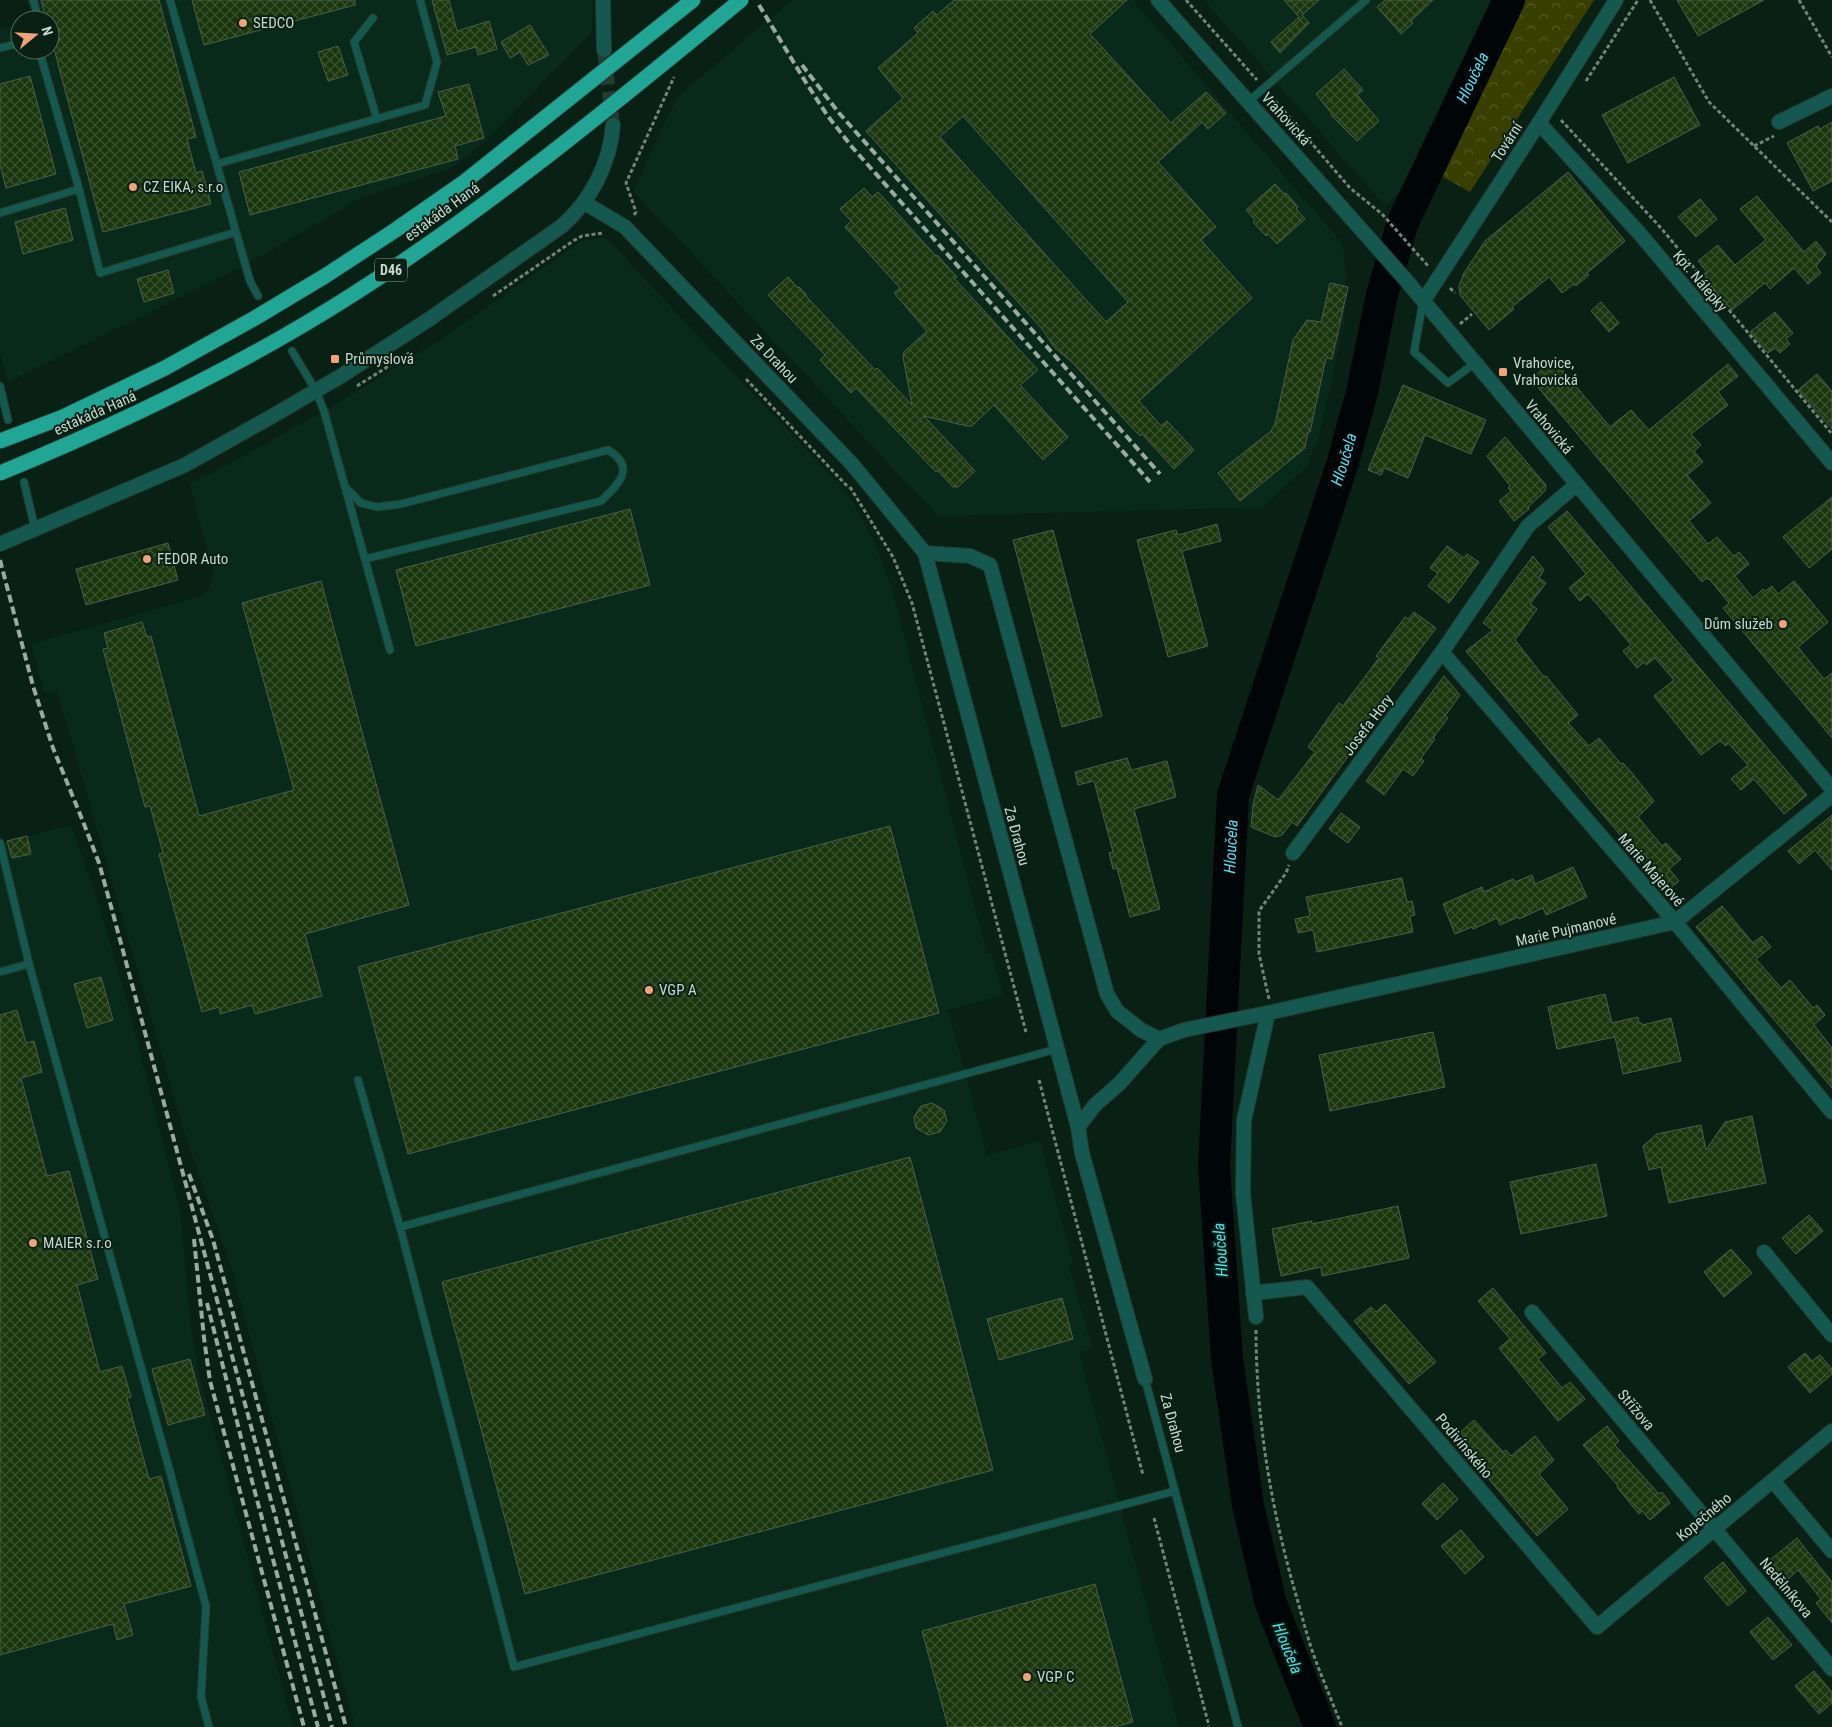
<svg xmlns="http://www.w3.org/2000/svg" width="1832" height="1727" viewBox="0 0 1832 1727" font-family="'Roboto Condensed',sans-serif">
<defs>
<pattern id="forest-crowns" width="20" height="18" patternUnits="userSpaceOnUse" patternTransform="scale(1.25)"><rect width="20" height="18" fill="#393f00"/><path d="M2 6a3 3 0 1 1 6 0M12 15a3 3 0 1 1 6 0" fill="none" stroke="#545a24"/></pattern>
<pattern id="building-cross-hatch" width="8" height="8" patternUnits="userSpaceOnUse" patternTransform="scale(1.25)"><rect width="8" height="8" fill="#19360d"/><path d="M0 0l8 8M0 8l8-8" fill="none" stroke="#39522f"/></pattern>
</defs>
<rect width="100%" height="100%" fill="#092015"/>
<g fill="#092a1b">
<polygon points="26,0 593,0 592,33 487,140 453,167 361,198 246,265 8,382 0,353 0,30 20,23 20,50 50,50 50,20 31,20 35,18"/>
<polygon points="792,0 1133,0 1343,244 1346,275 1344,324 1319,437 1307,466 1263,507 938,516 633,191 677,97"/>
<polygon points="1204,0 1496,0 1415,175 1385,206"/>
<polygon points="605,237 848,494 872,537 890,582 987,954 992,954 1003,995 948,1010 987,1155 1040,1141 1073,1264 1069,1267 1092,1347 1079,1353 1179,1727 355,1727 232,1270 181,1122 57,690 44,693 31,644 198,597 208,591 214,574 189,483 207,476 328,409 437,342 580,242"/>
<polygon points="71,825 95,892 126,998 180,1209 190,1320 198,1371 293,1727 0,1727 0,844"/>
</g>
<polygon fill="url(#forest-crowns)" points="1496,0 1594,0 1470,192 1420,164"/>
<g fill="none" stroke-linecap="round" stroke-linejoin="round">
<path stroke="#000608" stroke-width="32" id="s1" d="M1320 1727 1271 1604 1248 1505 1227 1359 1214 1166 1233 795 1343 462 1362 392 1382 295 1403 222 1509 0"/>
</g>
<g fill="url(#building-cross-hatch)" stroke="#4d5d48" fill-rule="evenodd">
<polygon points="41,0 159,0 196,137 187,139 196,173 202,171 211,204 103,232 50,34 50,20 46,20"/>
<polygon points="192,0 355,0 355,5 204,45"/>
<polygon points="432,0 449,0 457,31 489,21 497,49 478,55 476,47 447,55"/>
<path d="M954 0H1127L1090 34 1171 123 1206 92 1226 113 1208 129 1202 122 1158 162 1216 227 1201 240 1252 298 1139 401 1161 426 1167 421 1194 450 1174 469 1142 434 1140 436 1122 417 1074 364 1054 347 1042 329 866 131 903 98 878 68 918 33 914 28 933 11 937 15ZM963 116 1128 302 1106 322 940 137Z"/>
<polygon points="1284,0 1319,0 1302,15 1309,23 1280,53 1271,42 1299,17"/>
<polygon points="1385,0 1433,0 1411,21 1413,23 1401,34 1377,7"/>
<polygon points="1677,0 1764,0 1698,36"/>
<polygon points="530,25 549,55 528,65 520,52 510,58 501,42"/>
<polygon points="338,46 348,75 328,81 318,52"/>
<polygon points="1344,69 1363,90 1357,95 1379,121 1357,141 1331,115 1332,114 1316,94"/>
<polygon points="30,76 56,174 6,188 0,165 0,84"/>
<polygon points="1674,77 1700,125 1628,163 1602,115"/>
<polygon points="469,84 484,138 455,146 458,159 250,215 239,172 446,116 438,92"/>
<polygon points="1832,122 1832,181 1813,191 1787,143 1818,126 1820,129"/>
<polygon points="1568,172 1625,241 1587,273 1589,275 1576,286 1574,284 1562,293 1549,277 1512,307 1514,309 1489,330 1460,295 1459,285 1463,277 1462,276 1485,241"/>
<polygon points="1275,184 1284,194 1286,193 1298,207 1296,209 1305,219 1277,244 1268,234 1266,236 1253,222 1255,220 1246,210"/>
<polygon points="864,188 872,197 878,192 936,256 937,255 957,277 954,278 1038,370 1020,385 1068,437 1043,460 994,405 972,426 967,426 924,416 975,471 958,487 953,487 937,470 936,472 856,388 851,393 820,360 825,355 768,295 788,277 798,288 799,287 806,294 806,296 875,370 877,368 912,405 903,357 904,352 927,331 894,293 900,288 845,227 851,221 840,209"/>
<polygon points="1757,196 1804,252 1816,241 1826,254 1816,266 1821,273 1808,284 1794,268 1770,289 1765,283 1732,310 1702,275 1707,272 1698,261 1718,245 1735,265 1766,240 1740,209"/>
<polygon points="1700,199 1717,219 1696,237 1678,217"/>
<polygon points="65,208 73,240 23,254 15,222"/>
<polygon points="168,270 174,293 144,302 137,279"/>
<polygon points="1330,283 1348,287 1332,359 1326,358 1310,432 1308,432 1305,448 1240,501 1218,473 1271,431 1275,424 1293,340 1307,320 1321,322"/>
<polygon points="1601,302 1619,323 1609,332 1591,311"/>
<polygon points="1775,312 1793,333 1786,339 1790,344 1780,353 1775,348 1768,353 1750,332"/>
<polygon points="1554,360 1610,427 1631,410 1649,430 1728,364 1738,376 1718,392 1728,405 1691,434 1701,445 1694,451 1703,462 1687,475 1711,503 1689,521 1708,544 1717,537 1734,556 1739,552 1749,564 1735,576 1753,598 1763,589 1765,591 1772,586 1778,594 1794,581 1828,622 1798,647 1824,679 1832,673 1832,738 1723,608 1729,603 1710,580 1706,578 1702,582 1531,379"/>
<polygon points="1817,374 1832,391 1832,429 1798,390"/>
<polygon points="1403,385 1486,420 1471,454 1425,435 1408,478 1384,468 1381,475 1368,470"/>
<polygon points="1505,437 1546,485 1545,491 1528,507 1529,509 1514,521 1499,501 1511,491 1508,488 1510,486 1487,456"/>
<polygon points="1832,497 1832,549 1809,568 1783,537"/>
<polygon points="630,509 650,585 416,646 396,570"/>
<polygon points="1567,511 1807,795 1784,814 1754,779 1741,790 1731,779 1748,765 1728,743 1726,746 1720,741 1701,755 1654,696 1674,680 1655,658 1646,665 1644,662 1637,668 1623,651 1631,645 1608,617 1588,594 1580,601 1569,588 1586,574 1548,527"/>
<polygon points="1217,524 1221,541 1182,551 1208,646 1168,657 1137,540 1176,530 1178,535"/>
<polygon points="1053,530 1102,716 1062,727 1013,540"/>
<polygon points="168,543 178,580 86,605 76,569"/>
<polygon points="1447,546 1464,558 1467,554 1479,562 1449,603 1428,586 1438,573 1430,568"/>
<polygon points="1533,556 1544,570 1539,578 1546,583 1530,604 1537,609 1515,640 1544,677 1546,676 1578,715 1568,723 1589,746 1599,738 1621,764 1623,763 1632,773 1654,801 1638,817 1662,846 1666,843 1681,859 1669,869 1679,881 1667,891 1466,651 1493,630 1483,623"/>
<polygon points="321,581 409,905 305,934 322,996 255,1014 252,1005 220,1014 219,1007 202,1012 159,854 163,853 150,806 145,807 103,649 108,648 104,633 142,622 147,637 151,636 199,816 294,790 242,603"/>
<polygon points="1414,612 1436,628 1347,747 1352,751 1297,826 1292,822 1282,835 1275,837 1251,827 1253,805 1258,785 1278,800 1315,752 1308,747 1339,703 1343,706 1379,658 1376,656 1405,617 1408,619"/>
<polygon points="1444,676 1460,695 1445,716 1448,718 1433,738 1435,739 1421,758 1424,761 1413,776 1403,769 1384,795 1366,781"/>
<polygon points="1127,758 1131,770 1167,761 1176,797 1134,809 1160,909 1130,917 1117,868 1113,869 1109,853 1113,852 1094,781 1078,785 1075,772"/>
<polygon points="1341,813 1360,827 1348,843 1329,829"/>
<polygon points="1832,815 1832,870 1815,850 1799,864 1788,851"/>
<polygon points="890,826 939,1013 408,1154 358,967"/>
<polygon points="27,836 31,854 12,858 7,841"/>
<polygon points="1573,867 1587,897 1546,915 1543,908 1519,919 1518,917 1500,925 1497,918 1473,929 1472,927 1455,934 1443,904 1482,887 1484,892 1513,879 1515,882 1532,875 1535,884"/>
<polygon points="1402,878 1407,902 1412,901 1415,915 1410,916 1413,932 1317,952 1313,930 1298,933 1295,919 1310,916 1306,897"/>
<polygon points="1722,906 1753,943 1762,936 1771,947 1756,959 1781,988 1790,980 1813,1008 1817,1005 1825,1015 1814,1025 1832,1048 1832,1088 1696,927"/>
<polygon points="101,977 113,1020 87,1028 74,984"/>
<polygon points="1605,994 1612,1023 1638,1017 1639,1023 1642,1023 1642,1025 1671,1018 1681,1061 1623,1074 1615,1037 1557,1049 1548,1007"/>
<polygon points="17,1010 26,1043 34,1041 42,1072 21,1078 47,1176 69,1171 98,1279 77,1285 100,1372 122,1366 131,1397 127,1398 149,1479 161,1476 191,1586 124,1604 133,1635 117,1640 113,1624 0,1655 0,1015"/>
<polygon points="1433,1032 1445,1087 1330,1111 1319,1055"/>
<polygon points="932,1103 944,1110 947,1121 940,1132 928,1135 916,1128 914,1117 921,1106"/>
<polygon points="1752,1116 1766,1183 1669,1203 1661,1167 1649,1170 1643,1146 1657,1134 1701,1125 1706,1150 1725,1122"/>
<polygon points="910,1157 993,1470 525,1594 442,1282"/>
<polygon points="1596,1164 1607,1216 1521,1234 1510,1182"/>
<polygon points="1398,1206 1409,1258 1322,1276 1321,1267 1281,1276 1272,1229 1312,1221 1312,1224"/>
<polygon points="1809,1215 1823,1231 1796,1254 1782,1238"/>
<polygon points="1731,1249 1752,1273 1724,1297 1704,1272"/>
<polygon points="1493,1288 1546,1353 1538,1359 1562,1388 1570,1382 1585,1399 1558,1421 1499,1348 1510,1339 1478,1301"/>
<polygon points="1062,1298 1073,1339 999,1360 987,1319"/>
<polygon points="1385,1304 1436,1362 1409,1384 1354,1321 1371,1307 1376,1312"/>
<polygon points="1805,1353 1812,1361 1820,1355 1832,1369 1832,1374 1810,1393 1788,1367"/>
<polygon points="190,1359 205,1415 168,1425 152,1369"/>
<polygon points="1474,1420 1503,1452 1506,1450 1511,1456 1535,1436 1554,1460 1539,1474 1568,1509 1537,1536 1454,1438"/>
<polygon points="1607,1426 1619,1441 1615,1445 1659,1494 1662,1492 1670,1503 1650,1520 1642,1511 1639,1514 1617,1487 1618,1486 1583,1445"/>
<polygon points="1443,1483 1458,1499 1437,1520 1422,1504"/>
<polygon points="1461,1530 1484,1557 1465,1574 1441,1546"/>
<polygon points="1797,1538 1832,1582 1832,1623 1816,1603 1821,1599 1798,1570 1786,1581 1769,1561"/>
<polygon points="1723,1562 1746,1591 1728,1606 1704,1578"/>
<polygon points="1095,1584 1133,1722 1115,1727 948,1727 922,1631"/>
<polygon points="1768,1617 1792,1645 1773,1660 1750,1632"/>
<polygon points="1814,1671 1832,1692 1832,1703 1819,1714 1795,1686"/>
</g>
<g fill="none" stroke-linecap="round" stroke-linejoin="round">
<polyline stroke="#263b31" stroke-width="14" stroke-dasharray="14 7" stroke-linecap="butt" points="604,50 613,125"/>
<g stroke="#243a2f" stroke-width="9">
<g id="service">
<polyline points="33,0 39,20"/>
<polyline points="170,0 250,281 258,296"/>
<polyline points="373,18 354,42 377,119"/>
<polyline points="0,48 20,43"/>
<polyline points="39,50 79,189"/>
<polyline points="1249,101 1366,0"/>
<polyline points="217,164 425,105 437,62 420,0"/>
<polyline points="0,213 79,189 100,273 236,232"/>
<polyline points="1423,302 1414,352 1448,383 1475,363"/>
<polyline points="292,351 316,391 324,411 390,650"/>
<polyline points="0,386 8,420"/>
<polyline points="24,482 35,529"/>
<path d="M345 487 361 503 377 507 401 504 608 450C637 467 618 485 601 501L365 559"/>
<polyline points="0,843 29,964 170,1472 206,1606 201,1697 209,1727"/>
<polyline points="0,972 29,964"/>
<polyline points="1057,1049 400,1227 514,1667 1175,1491"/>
<polyline points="358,1080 400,1227"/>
<polyline points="1145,1379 1238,1727"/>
</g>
</g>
<g stroke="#243a2f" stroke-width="16">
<g id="minor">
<polyline points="603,0 604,50"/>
<polyline points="1779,122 1832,96"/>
<polyline points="1539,123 1640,234 1832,463"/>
<polyline points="585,203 625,227 852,464 925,553 970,556 990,565 1107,994 1117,1011 1141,1030 1159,1039"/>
<polyline points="1424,300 1539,123 1616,0"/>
<path d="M0 544 185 465 269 418 341 376 428 320 562 226C591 200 610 164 613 125"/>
<polyline points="925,553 1078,1127 1082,1153 1145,1379"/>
<polyline points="1442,652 1675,922 1832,1112"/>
<polyline points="1293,853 1442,652 1528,526 1576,485"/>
<polyline points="1078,1127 1095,1105 1119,1084 1159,1039 1184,1030 1272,1012 1675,922 1832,795"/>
<polyline points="1764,1252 1832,1335"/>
<polyline points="1253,1293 1307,1287 1597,1627 1832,1431"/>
<polyline points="1532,1312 1832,1669"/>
<polyline points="1256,1317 1243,1193 1244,1120 1268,1013"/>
<polyline points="1773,1481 1832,1551"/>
</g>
</g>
<g stroke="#243a2f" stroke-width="16">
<polyline id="tertiary" points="1158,0 1405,279 1832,789"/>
</g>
<g stroke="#72847a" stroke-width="3" stroke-dasharray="4 2.5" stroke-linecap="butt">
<polyline points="1186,0 1257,80"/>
<polyline points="1650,0 1709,102 1832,222"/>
<polyline points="1799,0 1832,57"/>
<polyline points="1586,81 1638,0"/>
<polyline points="1271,96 1350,188 1382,214 1429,267"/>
<polyline points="1561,120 1661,228 1832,434"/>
<polyline points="1754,146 1774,136"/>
<polyline points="634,215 636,212 626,183 674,77"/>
<polyline points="1450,288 1455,293"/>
<polyline points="493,296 573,241 582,236 603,233"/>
<polyline points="1460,324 1472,314"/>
<polyline points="746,379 849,488"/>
<polyline points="357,386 411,352"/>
<polyline points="850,487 893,557 912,603 1026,1032"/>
<polyline points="1269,999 1259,954 1259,911 1286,873 1289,865"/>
<polyline points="1039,1080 1143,1475"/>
<path d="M1256 1330C1256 1422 1272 1514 1298 1602 1304 1623 1309 1644 1317 1664 1325 1685 1334 1706 1342 1727"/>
<polyline points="1154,1518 1209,1726"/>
</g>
<use href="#service" stroke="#15584f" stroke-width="7"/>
<use href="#minor" stroke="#15584f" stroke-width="14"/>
<use href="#tertiary" stroke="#15584f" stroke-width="14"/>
<g stroke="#9aaaa1" stroke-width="4" stroke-dasharray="8 4" stroke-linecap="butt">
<polyline points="759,5 805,81 827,115 852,147 1150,482"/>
<polyline points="802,65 839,113 1160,474"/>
<polyline points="0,560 33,686 53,748 82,819 99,863 112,910 332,1727"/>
<polyline points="189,1174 213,1240 346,1727"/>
<polyline points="194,1239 204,1338 210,1381 304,1727"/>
<polyline points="207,1303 252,1481 318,1727"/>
</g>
<g stroke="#243a2f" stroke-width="17" stroke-linecap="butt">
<g id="motorway-bridge">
<polyline points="0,441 63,417 165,368 255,318 325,276 394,231 463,183 693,0"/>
<path d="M0 473C122 423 241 366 352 295 489 208 615 103 741 0"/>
</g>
</g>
<use href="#motorway-bridge" stroke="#21a696" stroke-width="15"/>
</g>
<g fill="#f0a279" stroke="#092015" stroke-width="2">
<circle cx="243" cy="23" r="5"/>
<circle cx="133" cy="187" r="5"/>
<rect x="330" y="354" width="10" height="10" rx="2.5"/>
<rect x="1498" y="367" width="10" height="10" rx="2.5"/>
<circle cx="147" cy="559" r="5"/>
<circle cx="1783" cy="624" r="5"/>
<circle cx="649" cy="990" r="5"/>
<circle cx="33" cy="1243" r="5"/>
<circle cx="1027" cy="1677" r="5"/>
</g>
<g text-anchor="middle" stroke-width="4" stroke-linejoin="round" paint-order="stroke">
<rect fill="#092015" stroke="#8fa096" stroke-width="1" x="375" y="258.5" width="32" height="23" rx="4"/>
<g font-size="14" font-weight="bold" fill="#c9d7ce">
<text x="391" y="275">D46</text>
</g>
<g font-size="15" fill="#c9d7ce" stroke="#092015" text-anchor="start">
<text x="253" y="28">SEDCO</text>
<text x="143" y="192">CZ EIKA, s.r.o</text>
<text x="345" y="364">Průmyslová</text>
<text x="1513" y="368">Vrahovice,<tspan x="1513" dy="17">Vrahovická</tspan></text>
<text x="157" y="564">FEDOR Auto</text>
<text x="1773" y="629" text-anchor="end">Dům služeb</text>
<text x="659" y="995">VGP A</text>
<text x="43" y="1248">MAIER s.r.o</text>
<text x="1037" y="1682">VGP C</text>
</g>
<g font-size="15" fill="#c9d7ce" stroke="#092015">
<text transform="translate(1286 119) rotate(48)" y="5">Vrahovická</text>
<text transform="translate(1507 142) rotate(-57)" y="5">Tovární</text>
<text transform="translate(442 212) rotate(-36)" y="5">estakáda Haná</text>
<text transform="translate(1700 281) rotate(50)" y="5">Kpt. Nálepky</text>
<text transform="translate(774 359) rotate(46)" y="5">Za Drahou</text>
<text transform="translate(95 413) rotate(-24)" y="5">estakáda Haná</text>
<text transform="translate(1549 427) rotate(50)" y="5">Vrahovická</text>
<text transform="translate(1368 725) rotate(-53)" y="5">Josefa Hory</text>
<text transform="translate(1017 836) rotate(75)" y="5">Za Drahou</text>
<text transform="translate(1651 870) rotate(49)" y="5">Marie Majerové</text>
<text transform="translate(1566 930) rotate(-13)" y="5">Marie Pujmanové</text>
<text transform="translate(1636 1410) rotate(50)" y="5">Střížova</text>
<text transform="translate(1173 1423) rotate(75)" y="5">Za Drahou</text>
<text transform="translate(1464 1446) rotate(50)" y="5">Podivínského</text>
<text transform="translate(1704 1517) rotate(-40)" y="5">Kopečného</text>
<text transform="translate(1786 1588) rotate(50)" y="5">Nedělníkova</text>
</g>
<g font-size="16" font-style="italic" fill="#4fe0ef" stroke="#092015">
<text dy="6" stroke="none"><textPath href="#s1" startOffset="1705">Hloučela</textPath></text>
<text dy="6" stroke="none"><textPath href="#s1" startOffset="1300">Hloučela</textPath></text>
<text dy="6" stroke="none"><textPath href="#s1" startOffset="895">Hloučela</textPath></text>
<text transform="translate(1220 1250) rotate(-94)" y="6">Hloučela</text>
<text transform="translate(1288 1648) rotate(68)" y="6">Hloučela</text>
</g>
</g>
<g transform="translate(35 35) rotate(72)"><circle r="24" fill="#092015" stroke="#56695f"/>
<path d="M0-4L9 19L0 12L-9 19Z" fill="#f0a279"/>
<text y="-8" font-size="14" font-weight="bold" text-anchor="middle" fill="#c9d7ce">N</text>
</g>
</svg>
